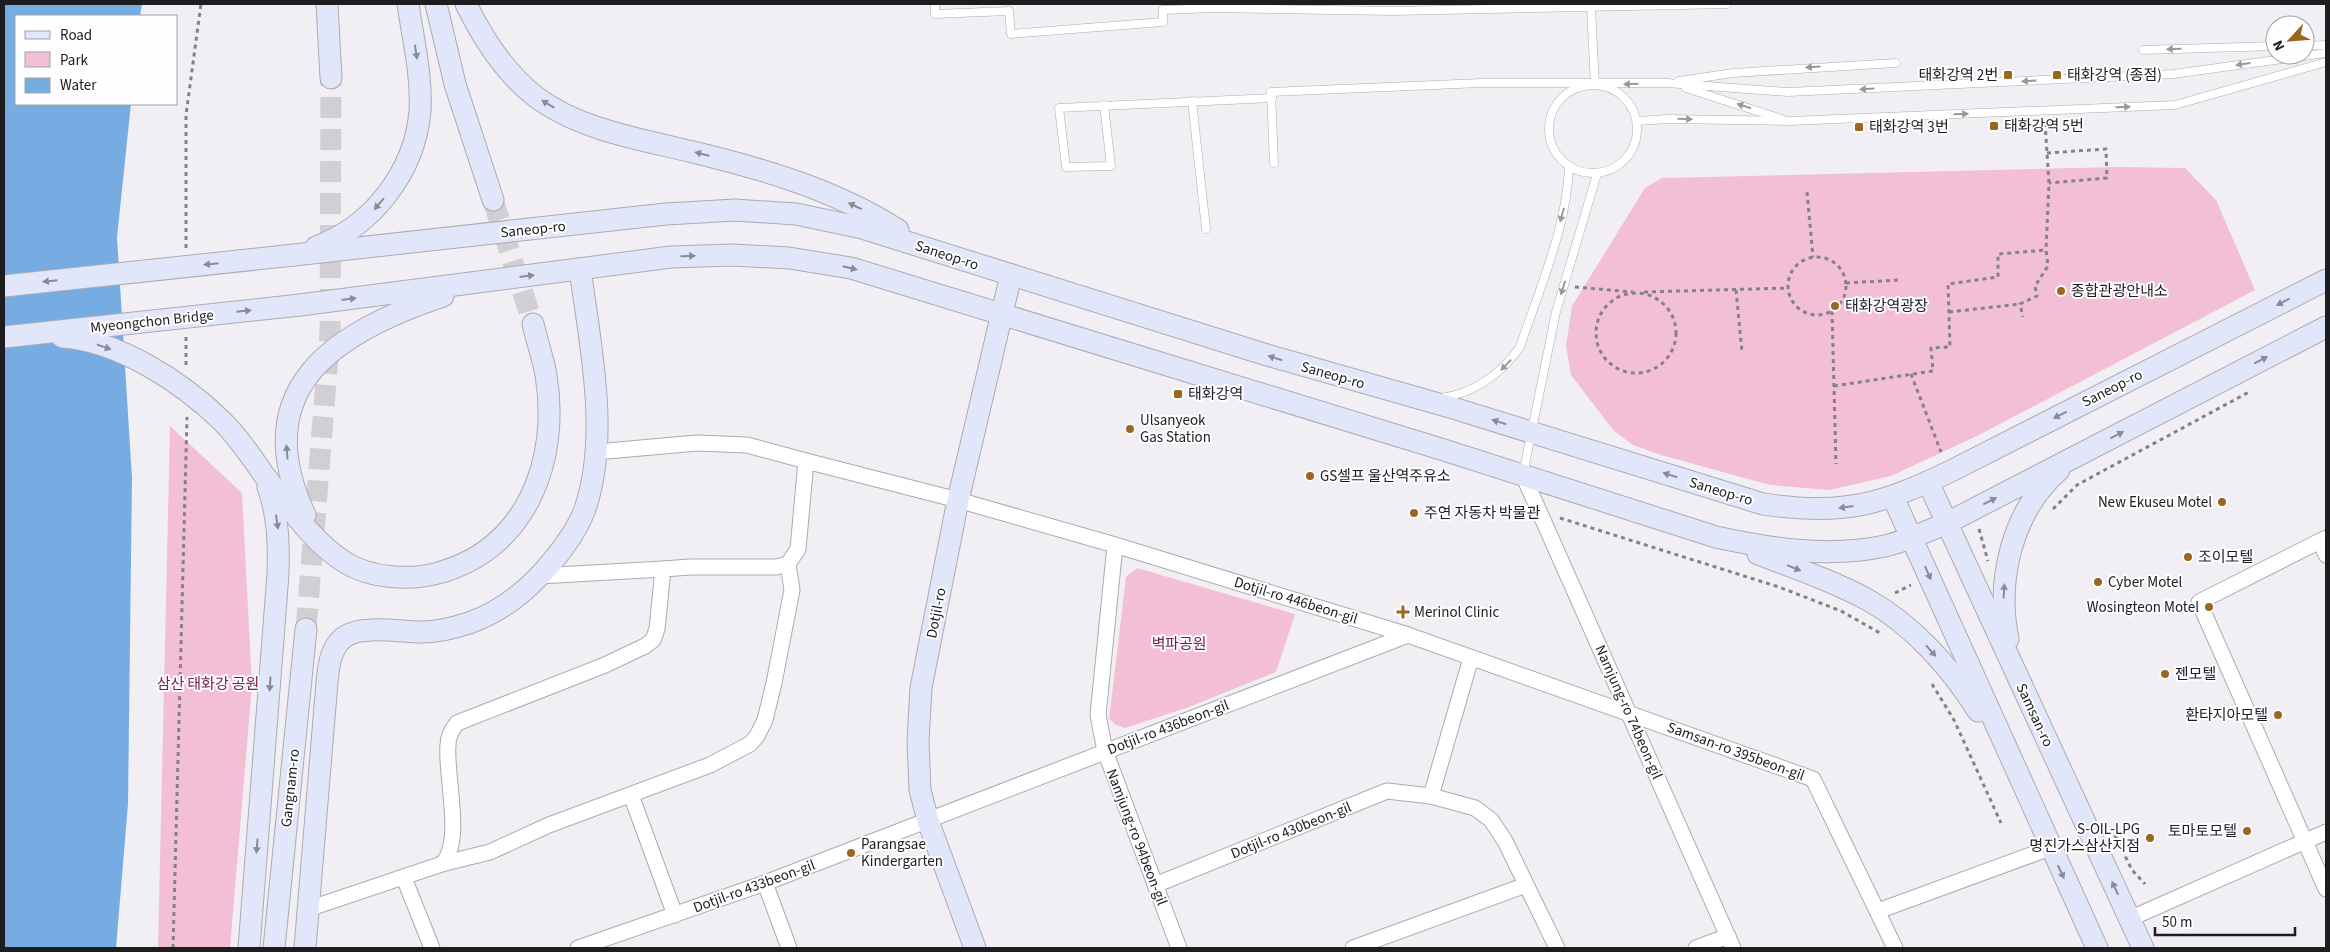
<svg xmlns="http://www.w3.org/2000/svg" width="2330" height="952" viewBox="0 0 2330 952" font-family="'Source Sans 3','Noto Sans KR',sans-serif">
<rect width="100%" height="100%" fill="#f1eff4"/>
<g fill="#f3bfd5">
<polygon points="2118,167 2185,168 2216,200 2255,290 1979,435 1891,476 1829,490 1770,485 1661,455 1633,445 1614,431 1571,375 1566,346 1572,306 1645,188 1662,178"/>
<polygon points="170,426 242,493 252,685 230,948 158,948"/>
<polygon points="1137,568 1295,614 1276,672 1189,707 1125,728 1116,725 1109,719 1126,577"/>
</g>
<polygon fill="#77ace3" points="4,4 142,4 140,16 16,16 16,104 131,104 117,237 132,478 128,804 116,948 4,948"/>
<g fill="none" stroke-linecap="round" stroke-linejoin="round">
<g stroke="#d1cfd4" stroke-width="21" stroke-dasharray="21 11" stroke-linecap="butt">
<polyline points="493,200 533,324"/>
<polyline points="306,629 330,333 331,78"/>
</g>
<g stroke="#acabaf" stroke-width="9">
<g id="lane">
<polyline points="935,4 935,14 1009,11 1011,34 1163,22 1163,10 1214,8 1393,11 1727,4"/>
<polyline points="1591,7 1595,85"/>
<polyline points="2305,46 2326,45"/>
<polyline points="2143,50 2275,46"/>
<polyline points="1679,81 1733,73 1896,63"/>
<circle cx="1593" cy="129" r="44"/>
<polyline points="1686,88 1782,119"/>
<polyline points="1192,101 1206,229"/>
<path d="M1104 105 1111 166 1066 167 1059 108C1130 104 1201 101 1272 98"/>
<polyline points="1637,121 1668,119 1790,121 2175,105 2326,62"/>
<polyline points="1274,163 1271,92 1481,83 1667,83 1788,92 2173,74 2326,53"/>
<path d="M1441 398C1475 393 1500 375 1520 347 1539 290 1567 227 1569 167"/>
<polyline points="1523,474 1556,312 1597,174"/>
</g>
</g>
<g stroke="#acabaf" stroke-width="17">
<g id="street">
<polyline points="596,452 697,443 747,445 806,461"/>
<polyline points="1523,475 1733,948"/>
<polyline points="2326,538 2199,602 2326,889"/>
<polyline points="2320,541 2326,555"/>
<polyline points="1115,545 1098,715 1105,751 1179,948"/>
<polyline points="539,576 663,569"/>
<polyline points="631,795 675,915"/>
<polyline points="1431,796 1471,658"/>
<polyline points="441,864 490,852 549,825 710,765 750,744 757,736 765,720 774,683 792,590 788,564"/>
<polyline points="404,878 432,948"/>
<polyline points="765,883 789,948"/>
<polyline points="1155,885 1387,791 1431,796 1475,808 1491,820 1505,841 1557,948"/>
<path d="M308 909 442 864C464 842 445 774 448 745 448 736 452 730 457 723L605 665 645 646 653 640 657 629 663 569 690 567H776L788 564 798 549 806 461 958 500 1115 545 1408 635 1813 779 1895 948"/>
<polyline points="1878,911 2050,848"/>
<polyline points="2129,919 2326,832"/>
<polyline points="578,948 765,883 1408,635"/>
<polyline points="1353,948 1526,885"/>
<polyline points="1696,948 1728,936"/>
</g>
</g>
<g stroke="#acabaf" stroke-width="23">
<g id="secondary">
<polyline points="327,4 331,78"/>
<polyline points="436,4 455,84 493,200"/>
<path d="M466 4C483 39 505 73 536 97 580 130 640 139 693 152 763 169 836 190 898 230"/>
<path d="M316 247C373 226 415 171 420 111 422 75 413 39 408 4"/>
<path d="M294 255 666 214 735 210 796 214 862 228 1267 355 1453 408 1763 504C1843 516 1881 505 1953 470L2326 280"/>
<path d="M300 305 671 257 732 255 789 258 851 268 1444 450 1716 537C1771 549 1829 558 1885 546 1906 541 1926 532 1947 523L2326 327"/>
<path d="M264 475C288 505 312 542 346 563 371 578 410 581 438 573 527 549 560 460 546 375 543 358 537 341 533 324"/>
<polyline points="1928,482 2143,948"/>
<polyline points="1893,497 2097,948"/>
<path d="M305 515C246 388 335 332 443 296"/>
<path d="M1758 554C1795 568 1833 581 1868 600 1913 625 1951 668 1978 711"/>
<path d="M2008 639C1996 580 2012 511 2059 470"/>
<path d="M249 948 278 574C279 544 278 515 268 487"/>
<polyline points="274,948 306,629"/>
<path d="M305 948 325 706C328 683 325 649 346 636 362 625 402 632 421 632 438 632 454 628 469 623 498 613 523 594 543 572 560 553 576 533 585 509 610 435 590 344 580 269"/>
<polyline points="975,948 928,821 920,790 918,741 921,688 958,500 1011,275"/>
</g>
</g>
<g stroke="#848286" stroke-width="3" stroke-dasharray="4 4" stroke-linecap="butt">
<polyline points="2045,123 2049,183 2046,250"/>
<polyline points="2047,153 2106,149 2107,178 2049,183"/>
<polyline points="1807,192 1813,257"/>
<polyline points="186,248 186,115 201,4"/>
<circle cx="1817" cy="286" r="29"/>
<polyline points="1846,283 1899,280"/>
<polyline points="1575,287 1633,292"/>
<polyline points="1736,290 1742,352"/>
<polyline points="1644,292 1789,288"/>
<circle cx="1636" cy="333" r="40"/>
<polyline points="1832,311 1836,464"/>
<polyline points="1949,312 2020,304"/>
<polyline points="186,337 186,368"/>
<polyline points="1911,374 1941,452"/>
<polyline points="1834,386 1933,371 1931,348 1950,347 1948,284 1998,277 1998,254 2046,250 2048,266 2035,286 2037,296 2020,304 2023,317"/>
<polyline points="2053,509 2077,485 2249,392"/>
<polyline points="1560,518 1779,587 1841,611 1880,633"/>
<polyline points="1979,529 1988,561"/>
<polyline points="1895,593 1911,585"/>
<polyline points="1932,684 1954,720 2001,823"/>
<polyline points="2111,828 2132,870 2145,884"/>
<polyline points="173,948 187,417"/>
</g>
<use href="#lane" stroke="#fff" stroke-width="8"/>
<use href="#street" stroke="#fff" stroke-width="15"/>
<use href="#secondary" stroke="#e2e6fa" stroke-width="21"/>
<g stroke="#acabaf" stroke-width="23" stroke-linecap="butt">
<g id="secondary-bridge">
<polyline points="4,286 294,255"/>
<polyline points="4,337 300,305"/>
<path d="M62 337C118 340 183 383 222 421 238 437 251 456 264 475"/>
</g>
</g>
<use href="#secondary-bridge" stroke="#e2e6fa" stroke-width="21"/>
</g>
<defs><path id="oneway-solid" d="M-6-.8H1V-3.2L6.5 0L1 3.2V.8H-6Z" transform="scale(1.25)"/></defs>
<g fill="#99999a">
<use href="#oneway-solid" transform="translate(2174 49) rotate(179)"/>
<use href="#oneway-solid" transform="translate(2243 64) rotate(172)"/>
<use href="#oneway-solid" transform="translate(1813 67) rotate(177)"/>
<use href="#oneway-solid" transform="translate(2029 81) rotate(177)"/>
<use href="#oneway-solid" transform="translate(1631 84) rotate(179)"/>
<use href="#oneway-solid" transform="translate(1867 89) rotate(177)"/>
<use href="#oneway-solid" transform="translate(1744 106) rotate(-162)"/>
<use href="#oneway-solid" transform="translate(2123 107) rotate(-2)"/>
<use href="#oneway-solid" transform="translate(1961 114) rotate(-2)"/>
<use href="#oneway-solid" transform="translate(1685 119) rotate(1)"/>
<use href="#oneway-solid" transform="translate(1562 215) rotate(105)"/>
<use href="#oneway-solid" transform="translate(1563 288) rotate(107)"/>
<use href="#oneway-solid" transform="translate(1506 365) rotate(134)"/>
</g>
<g fill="#898b97">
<use href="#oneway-solid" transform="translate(416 52) rotate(81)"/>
<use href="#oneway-solid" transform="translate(548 104) rotate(-149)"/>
<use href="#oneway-solid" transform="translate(702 154) rotate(-166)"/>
<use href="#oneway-solid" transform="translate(379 204) rotate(131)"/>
<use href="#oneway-solid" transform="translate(855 206) rotate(-155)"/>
<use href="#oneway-solid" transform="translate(688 256) rotate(-2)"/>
<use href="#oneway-solid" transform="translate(211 264) rotate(174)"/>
<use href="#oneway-solid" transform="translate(850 268) rotate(13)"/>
<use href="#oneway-solid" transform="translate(527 276) rotate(-7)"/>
<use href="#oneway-solid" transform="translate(50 281) rotate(174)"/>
<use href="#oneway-solid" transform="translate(349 299) rotate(-7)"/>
<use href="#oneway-solid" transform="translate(2283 302) rotate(153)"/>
<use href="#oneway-solid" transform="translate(244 311) rotate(-6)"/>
<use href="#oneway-solid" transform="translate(104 347) rotate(19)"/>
<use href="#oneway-solid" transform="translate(1275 358) rotate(-163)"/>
<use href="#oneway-solid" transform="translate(2261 360) rotate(-27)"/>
<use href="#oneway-solid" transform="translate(2060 415) rotate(153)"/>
<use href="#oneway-solid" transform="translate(1499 422) rotate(-163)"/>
<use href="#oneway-solid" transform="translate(2117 435) rotate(-27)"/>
<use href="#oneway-solid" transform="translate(287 452) rotate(-94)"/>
<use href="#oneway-solid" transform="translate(1670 475) rotate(-163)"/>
<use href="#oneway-solid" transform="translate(1990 501) rotate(-27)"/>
<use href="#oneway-solid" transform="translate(1846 507) rotate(172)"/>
<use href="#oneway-solid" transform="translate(277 522) rotate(82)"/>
<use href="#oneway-solid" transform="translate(1794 568) rotate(22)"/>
<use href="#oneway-solid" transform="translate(1928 573) rotate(66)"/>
<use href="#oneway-solid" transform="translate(2004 591) rotate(-87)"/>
<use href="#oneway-solid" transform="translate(1931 651) rotate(48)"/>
<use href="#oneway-solid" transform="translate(270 684) rotate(94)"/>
<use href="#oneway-solid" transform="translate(257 846) rotate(94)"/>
<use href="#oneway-solid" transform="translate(2061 872) rotate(65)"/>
<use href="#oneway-solid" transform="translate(2115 888) rotate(-115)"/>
</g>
<g fill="#9c6520" stroke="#fefdff" stroke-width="2">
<rect x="2003" y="70" width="10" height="10" rx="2.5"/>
<rect x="2052" y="70" width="10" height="10" rx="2.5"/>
<rect x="1989" y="121" width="10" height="10" rx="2.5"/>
<rect x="1854" y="122" width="10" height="10" rx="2.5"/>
<circle cx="2061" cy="291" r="5"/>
<circle cx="1835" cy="306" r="5"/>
<rect x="1173" y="389" width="10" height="10" rx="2.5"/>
<circle cx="1130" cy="429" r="5"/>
<circle cx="1310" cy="476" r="5"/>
<circle cx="2222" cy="502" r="5"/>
<circle cx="1414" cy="513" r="5"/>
<circle cx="2188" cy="557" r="5"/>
<circle cx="2098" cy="582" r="5"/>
<circle cx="2209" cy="607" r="5"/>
<path d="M1400.5 604.5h5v5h5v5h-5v5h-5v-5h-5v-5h5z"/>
<circle cx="2165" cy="674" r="5"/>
<circle cx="2278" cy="715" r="5"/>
<circle cx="2247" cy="831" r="5"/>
<circle cx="2150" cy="838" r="5"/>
<circle cx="851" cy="853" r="5"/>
</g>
<g text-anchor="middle" stroke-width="4" stroke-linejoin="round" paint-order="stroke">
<g font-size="15" fill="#1d1c1e" stroke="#fefdff" text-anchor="start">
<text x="1998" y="80" text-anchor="end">태화강역 2번</text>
<text x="2067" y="80">태화강역 (종점)</text>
<text x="2004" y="131">태화강역 5번</text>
<text x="1869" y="132">태화강역 3번</text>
<text x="2071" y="296">종합관광안내소</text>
<text x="1845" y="311">태화강역광장</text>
<text x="1188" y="399">태화강역</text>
<text x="1140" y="425">Ulsanyeok<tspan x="1140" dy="17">Gas Station</tspan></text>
<text x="1320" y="481">GS셀프 울산역주유소</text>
<text x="2212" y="507" text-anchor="end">New Ekuseu Motel</text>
<text x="1424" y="518">주연 자동차 박물관</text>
<text x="2198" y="562">조이모텔</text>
<text x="2108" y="587">Cyber Motel</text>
<text x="2199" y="612" text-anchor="end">Wosingteon Motel</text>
<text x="1414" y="617">Merinol Clinic</text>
<text x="2175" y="679">젠모텔</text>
<text x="2268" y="720" text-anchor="end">환타지아모텔</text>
<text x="2140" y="834" text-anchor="end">S-OIL-LPG<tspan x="2140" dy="17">명진가스삼산지점</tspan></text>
<text x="2237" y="836" text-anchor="end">토마토모텔</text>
<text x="861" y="849">Parangsae<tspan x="861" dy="17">Kindergarten</tspan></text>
</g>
<g font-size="15" fill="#1d1c1e" stroke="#fefdff">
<text transform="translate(533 229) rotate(-6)" y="5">Saneop-ro</text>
<text transform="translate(947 255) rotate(18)" y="5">Saneop-ro</text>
<text transform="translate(152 321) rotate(-6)" y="5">Myeongchon Bridge</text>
<text transform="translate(1333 375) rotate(16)" y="5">Saneop-ro</text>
<text transform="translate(2112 388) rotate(-27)" y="5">Saneop-ro</text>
<text transform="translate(1721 491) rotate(17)" y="5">Saneop-ro</text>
<text transform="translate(1296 600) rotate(17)" y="5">Dotjil-ro 446beon-gil</text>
<text transform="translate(936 613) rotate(-79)" y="5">Dotjil-ro</text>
<text transform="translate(1629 712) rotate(66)" y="5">Namjung-ro 74beon-gil</text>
<text transform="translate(2035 715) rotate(65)" y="5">Samsan-ro</text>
<text transform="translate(1168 727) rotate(-21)" y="5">Dotjil-ro 436beon-gil</text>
<text transform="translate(1736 751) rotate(20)" y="5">Samsan-ro 395beon-gil</text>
<text transform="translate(290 788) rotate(-84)" y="5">Gangnam-ro</text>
<text transform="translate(1291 830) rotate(-22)" y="5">Dotjil-ro 430beon-gil</text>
<text transform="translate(1137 837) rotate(69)" y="5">Namjung-ro 94beon-gil</text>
<text transform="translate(754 886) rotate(-20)" y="5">Dotjil-ro 433beon-gil</text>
</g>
<g font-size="15" fill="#77204f" stroke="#fefdff">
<text x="1179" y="649">벽파공원</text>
<text x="208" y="689">삼산 태화강 공원</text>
</g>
</g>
<rect width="2330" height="952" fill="none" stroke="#1d1c1e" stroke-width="10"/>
<rect x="15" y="15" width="162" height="90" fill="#fefdff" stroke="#a4a3a5"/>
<rect x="25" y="31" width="25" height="8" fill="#e2e6fa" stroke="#a4a3a5"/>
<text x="60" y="40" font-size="15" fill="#1d1c1e">Road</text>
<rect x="25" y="52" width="25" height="15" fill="#f3bfd5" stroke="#a4a3a5"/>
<text x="60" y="65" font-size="15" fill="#1d1c1e">Park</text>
<rect x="25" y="78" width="25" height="15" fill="#77ace3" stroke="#a4a3a5"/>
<text x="60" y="90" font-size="15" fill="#1d1c1e">Water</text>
<g transform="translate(2290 40) rotate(244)"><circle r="24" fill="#fefdff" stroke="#a4a3a5"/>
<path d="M0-4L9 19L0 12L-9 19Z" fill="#9c6520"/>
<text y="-8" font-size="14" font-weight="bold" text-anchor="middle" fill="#1d1c1e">N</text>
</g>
<path d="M2155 927v8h140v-8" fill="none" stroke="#1d1c1e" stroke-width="2.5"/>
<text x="2162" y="927" font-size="15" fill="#1d1c1e" stroke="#fefdff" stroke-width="4" paint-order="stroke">50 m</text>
</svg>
